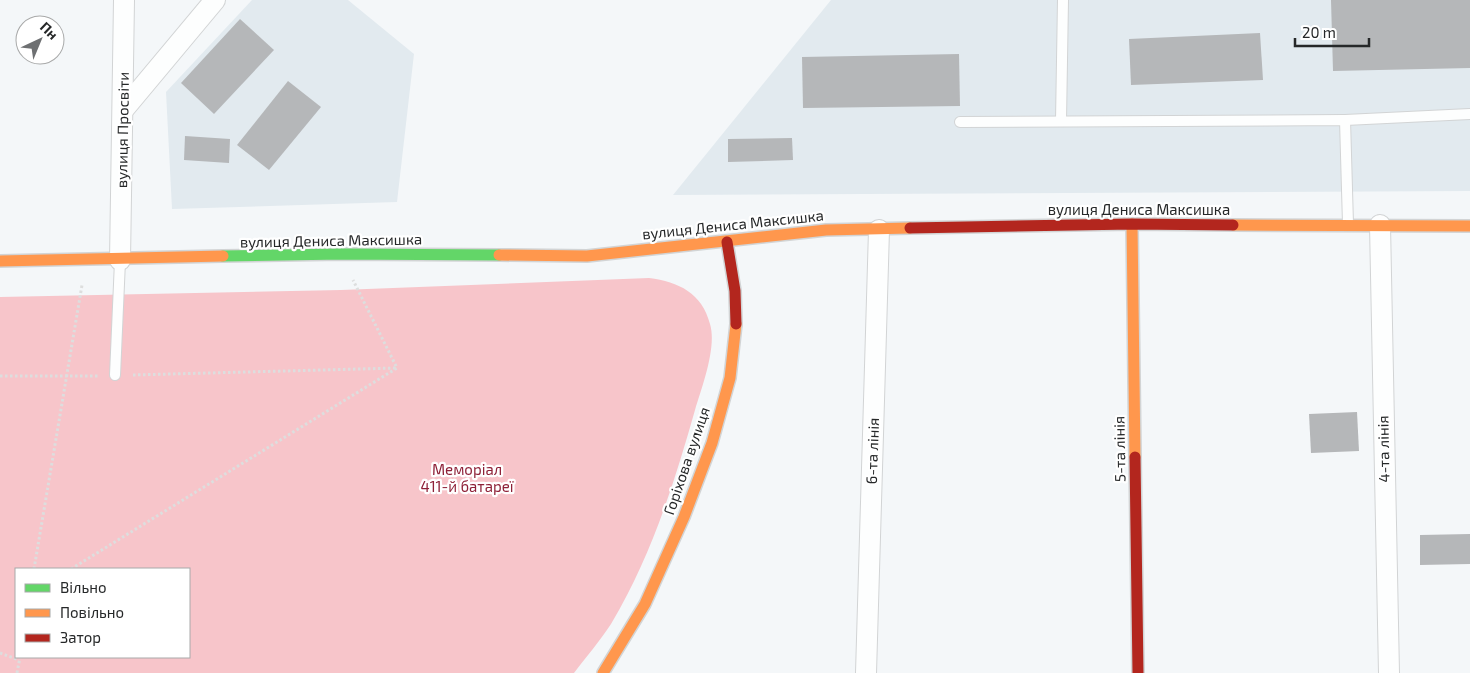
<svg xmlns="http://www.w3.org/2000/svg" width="1470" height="673" viewBox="0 0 1470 673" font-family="'Exo 2',sans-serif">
<rect width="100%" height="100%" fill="#f4f7f9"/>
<g fill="#e2eaef">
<polygon points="252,0 348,0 414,54 397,202 172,209 166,92"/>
<polygon points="831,0 1470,0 1470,191 673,195"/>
</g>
<path fill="#f7c5ca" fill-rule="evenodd" d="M649 278C679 282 702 293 710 324 717 347 702 387 695 410 674 484 651 557 611 624 600 641 586 657 574 673H0V297L341 290ZM16 569H189V657H16Z"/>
<g fill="#b5b7b9">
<polygon points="1331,0 1470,0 1470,68 1333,71"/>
<polygon points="240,19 274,50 214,114 181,83"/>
<polygon points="1260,33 1263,80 1131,85 1129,39"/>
<polygon points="959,54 960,106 803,108 802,57"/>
<polygon points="288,81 321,107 269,170 237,145"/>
<polygon points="185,136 230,139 229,163 184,160"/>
<polygon points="792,138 793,160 728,162 728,139"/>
<polygon points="1357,412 1359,451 1311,453 1309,414"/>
<polygon points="1470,534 1470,564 1420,565 1420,535"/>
</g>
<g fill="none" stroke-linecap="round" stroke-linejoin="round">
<g stroke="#d2d4d5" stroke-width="12">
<g id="lane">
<polyline points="1345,120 1470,114"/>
<polyline points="1061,121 1063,0"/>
<polyline points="960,122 1345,120 1348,224"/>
<polyline points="115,375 120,261"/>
</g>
</g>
<g stroke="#d2d4d5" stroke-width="22">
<g id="street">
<polyline points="124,109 215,0"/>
<polyline points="1380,225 1389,673"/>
<polyline points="120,260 124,0"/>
<polyline points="866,673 879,230"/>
</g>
</g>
<g stroke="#d2d4d5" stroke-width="14">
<polyline id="fast" points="223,256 341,254 499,255"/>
</g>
<g stroke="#d2d4d5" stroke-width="14">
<g id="slow">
<polyline points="1132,224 1135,457"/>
<polyline points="1233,225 1470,226"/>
<polyline points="499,255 587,256 826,230 910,228"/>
<polyline points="0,261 223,256"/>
<polyline points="603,673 645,604 684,517 712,443 730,378 736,324"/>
</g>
</g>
<g stroke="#d2d4d5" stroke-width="14">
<g id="jam">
<polyline points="910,228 1132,224 1233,225"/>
<polyline points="727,242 735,291 736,324"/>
<polyline points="1135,457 1138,673"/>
</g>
</g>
<g stroke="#dddede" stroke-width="3" stroke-dasharray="2.5 2.5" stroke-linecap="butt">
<polyline points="133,375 397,368"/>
<polyline points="0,376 99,376"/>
<polyline points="34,569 82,285"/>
<polyline points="71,569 397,368 353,280"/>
<polyline points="0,653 19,660"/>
<polyline points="17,673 20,657"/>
</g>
<use href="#lane" stroke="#fdfefe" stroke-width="10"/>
<use href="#street" stroke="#fdfefe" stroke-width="20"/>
<use href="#fast" stroke="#63d668" stroke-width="11"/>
<use href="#slow" stroke="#ff974d" stroke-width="11"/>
<use href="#jam" stroke="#b3261e" stroke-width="11"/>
</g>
<g text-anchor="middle" stroke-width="4.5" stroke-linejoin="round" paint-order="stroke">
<g font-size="15" fill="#262829" stroke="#fff">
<text transform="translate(123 130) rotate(-89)" y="5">вулиця Просвіти</text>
<text x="1139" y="215">вулиця Дениса Максишка</text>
<text transform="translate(733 225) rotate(-6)" y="5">вулиця Дениса Максишка</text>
<text transform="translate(331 241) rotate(-1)" y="5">вулиця Дениса Максишка</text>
<text transform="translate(1120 449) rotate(-91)" y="5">5-та лінія</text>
<text transform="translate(1384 449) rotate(-91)" y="5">4-та лінія</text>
<text transform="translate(873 451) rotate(-88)" y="5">6-та лінія</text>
<text transform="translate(687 461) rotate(-71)" y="5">Горіхова вулиця</text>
</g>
<g font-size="15" fill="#8e2138" stroke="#fff">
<text x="467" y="475">Меморіал<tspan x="467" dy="17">411-й батареї</tspan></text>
</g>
</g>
<rect x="15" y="568" width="175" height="90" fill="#ffffff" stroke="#a8a9a9"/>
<rect x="25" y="584" width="25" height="8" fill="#63d668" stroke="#a8a9a9"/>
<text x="60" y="593" font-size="15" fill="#262829">Вільно</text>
<rect x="25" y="609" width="25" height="8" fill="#ff974d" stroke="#a8a9a9"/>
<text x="60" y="618" font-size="15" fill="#262829">Повільно</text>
<rect x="25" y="634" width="25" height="8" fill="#b3261e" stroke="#a8a9a9"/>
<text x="60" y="643" font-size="15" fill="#262829">Затор</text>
<g transform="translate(40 40) rotate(44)"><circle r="24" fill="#ffffff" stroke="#a8a9a9"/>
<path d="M0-4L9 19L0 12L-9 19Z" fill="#6e7072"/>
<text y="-8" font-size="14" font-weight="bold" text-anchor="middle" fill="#262829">Пн</text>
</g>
<path d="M1295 38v8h74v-8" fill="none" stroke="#262829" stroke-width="2.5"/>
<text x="1302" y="38" font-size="15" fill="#262829" stroke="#ffffff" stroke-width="4" paint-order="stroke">20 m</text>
</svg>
